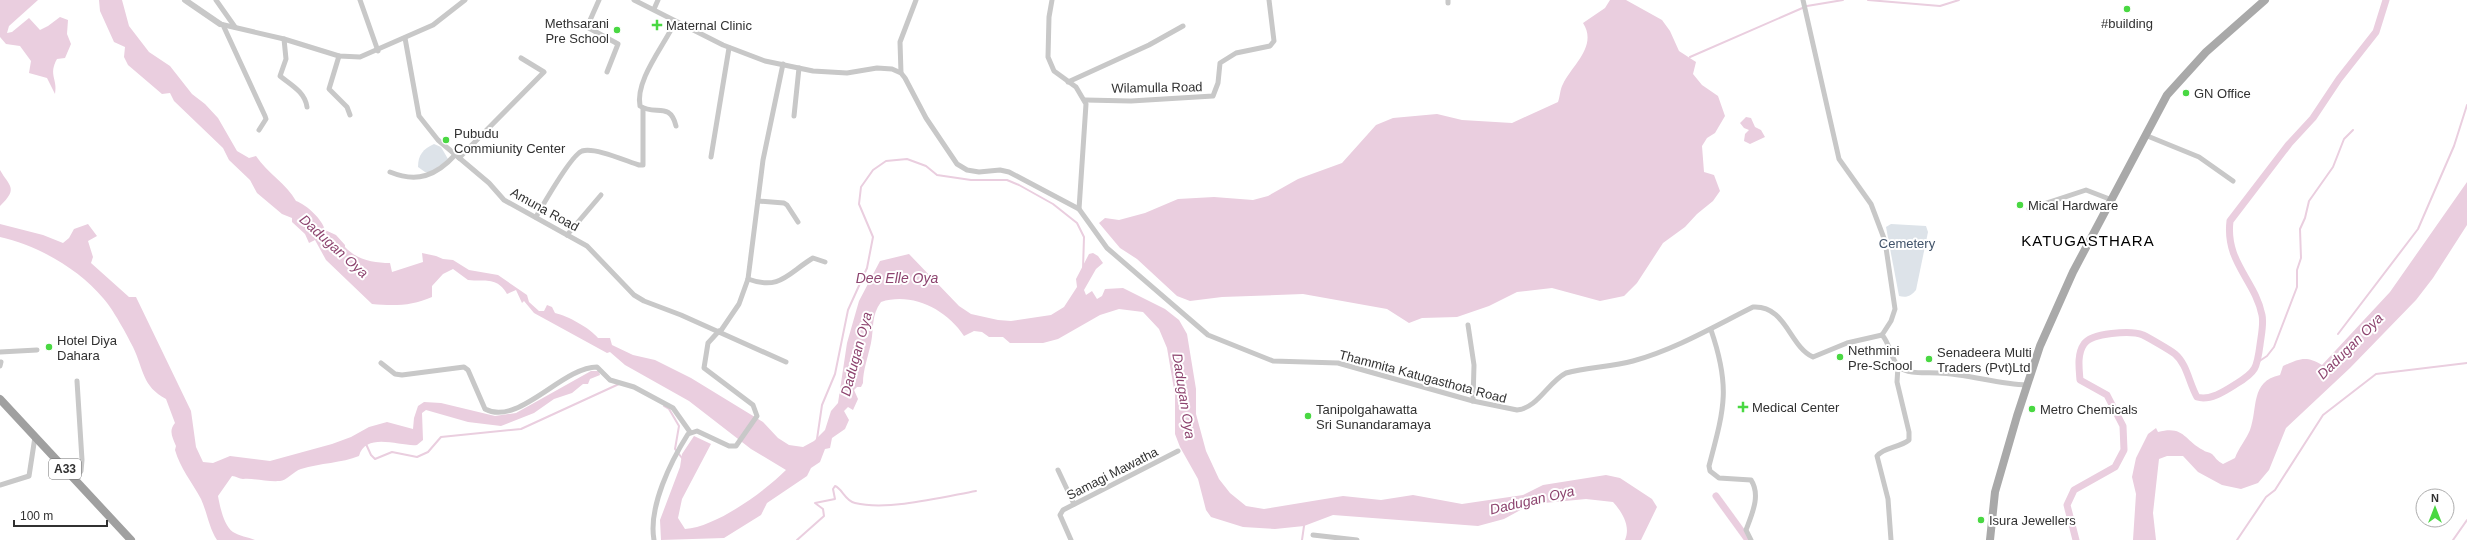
<svg xmlns="http://www.w3.org/2000/svg" width="2467" height="540" viewBox="0 0 2467 540" font-family="Helvetica,sans-serif">
<rect width="100%" height="100%" fill="#fff"/>
<g fill="#dde3e9">
<path d="M434 144 441 147 448 159 432 172H425L418 167C418 155 423 149 434 144Z"/>
<path d="M1891 224 1926 226 1928 232 1916 290C1911 296 1907 298 1899 296L1886 227Z"/>
</g>
<g fill="#eacedf">
<path d="M0 0H38L9 26 7 33 12 32 29 18 40 30 48 26 60 17 68 20 67 34 71 44 65 58 57 59C48 75 58 79 55 94L47 78 29 73 31 61 20 46 6 44 0 37Z"/>
<path d="M99 0H122L129 26 149 52 170 66 192 94 205 104 218 118 237 151 249 158 256 156C267 173 287 184 296 201 307 205 322 219 325 230L336 235 345 245V247C357 260 374 263 390 263L392 272 423 262 422 253 436 256 443 259 453 260 469 270 498 275 527 295 529 302 539 311H544L547 305 552 307 555 313C568 316 590 328 598 338H610L612 345 633 355 655 360 691 378 763 422 778 438 789 445 803 447 814 441 825 430 831 411 838 403 847 343 859 301 880 261 909 254 959 306 971 314 998 320 1011 321 1051 315 1064 307 1077 287 1076 279 1089 254 1093 253 1098 256 1103 263 1096 269 1084 290 1086 295 1092 291 1097 299 1102 296 1105 289 1123 288 1165 309 1179 320 1187 334 1196 389V414L1206 451 1219 479 1230 493 1246 506 1264 509 1343 496 1381 500 1413 495 1462 504 1523 495 1543 485 1606 475 1620 478 1652 499 1657 507 1641 540H1625C1631 526 1622 512 1613 502L1586 499 1544 503 1526 507 1504 519 1478 526 1333 515 1304 526 1275 529 1243 527 1211 517 1206 510 1198 479 1180 447 1175 434V395L1167 348 1159 329 1143 312 1119 309 1100 315 1058 339 1043 343H1010L1003 337H989L982 332 974 331 964 336C946 309 912 292 881 302 871 315 874 329 871 343 868 357 863 370 863 383L861 387H857L854 390 858 399 853 410 848 407 844 411 849 420 845 429 832 438 830 448 825 449 820 462 811 468 807 476 767 503 761 515 724 538 661 540 660 520 680 467 682 454 694 436 711 444 682 499 678 518 685 529C716 527 764 492 786 470L751 449 689 401 625 365 610 352 607 353 534 313 524 301 522 303 516 290 507 294C497 276 484 282 468 280L453 269 443 274 432 286V297C412 306 394 306 372 304L326 260 315 240 309 243 305 234 292 222V218L282 214 257 193 250 180 229 160 223 148 174 101 170 93 162 94 128 65 124 57 125 47 114 42 100 11Z"/>
<path d="M1610 0H1626L1662 20 1670 31 1679 51 1696 62 1693 74 1702 85 1718 96 1725 116 1715 133 1707 138 1702 146 1704 172 1714 175 1720 191 1713 201 1697 214 1685 227 1663 243 1637 283 1624 296 1600 301 1552 288 1517 292 1489 306 1457 317 1422 318 1409 323 1387 309 1303 294 1222 297 1190 301 1177 296 1137 259 1120 248 1099 223 1105 218 1119 220 1145 213 1178 199 1214 197 1253 200 1268 196 1298 179 1342 163 1376 125 1393 118 1437 114 1462 120 1512 123 1558 102C1560 97 1560 89 1563 84 1572 65 1598 46 1583 23L1605 8Z"/>
<polygon points="1746,117 1751,118 1755,127 1761,130 1765,137 1750,144 1744,141 1745,134 1749,130 1744,128 1740,123"/>
<path d="M0 170C9 186 19 188 0 206Z"/>
<path d="M2467 182V225L2433 278 2416 300 2350 368 2286 428 2269 470 2258 483 2241 489 2222 485 2198 472 2183 456H2167L2159 459 2153 513 2156 540H2133L2136 494 2132 477 2136 458 2148 434 2156 428 2158 432C2184 425 2184 440 2203 450 2205 452 2209 452 2212 454 2216 458 2217 461 2223 464L2235 458C2239 447 2246 440 2250 430 2258 409 2250 381 2280 375L2283 366C2299 359 2306 355 2322 365L2390 292Z"/>
<path d="M0 224 43 235 63 243 69 238 74 229 88 224 97 236 88 241 93 257 91 263 129 297H136L191 411 196 447 203 462 213 463 230 456 270 461 332 444 351 437 369 427 387 422 413 429 414 418 418 406 424 402 441 403 495 416 516 413 591 371H599L600 375 590 379 588 384H583L572 393 554 399 534 413 501 426 468 422 426 410 422 413 423 440 417 445C401 447 366 431 359 456 342 463 320 463 301 469 294 471 286 481 280 481 267 482 255 478 243 479 239 479 236 476 232 476L218 496C220 507 224 526 233 532 239 536 248 537 255 540H217C209 528 207 512 201 499 192 482 180 468 175 450L176 446C173 438 168 431 175 423L166 399C142 386 144 370 133 347 127 335 113 309 103 298 79 269 37 245 0 237Z"/>
</g>
<g fill="none" stroke-linecap="round" stroke-linejoin="round">
<g stroke="#eacedf" stroke-width="2">
<polyline points="1868,0 1940,6 1959,0"/>
<polyline points="1690,57 1807,6 1843,0"/>
<polyline points="2338,334 2418,229 2454,146 2467,105"/>
<polyline points="2258,362 2267,356 2274,347 2297,287 2297,270 2301,258 2300,229 2305,218 2309,201 2333,167 2344,139 2353,130"/>
<polyline points="664,406 669,409 679,426 675,449 682,458"/>
<polyline points="817,439 822,405 835,374 848,310 867,268 873,237 859,204 861,187 873,170 886,161 907,159 926,166 937,175 971,180 1007,180 1019,185 1053,204 1077,223 1084,237 1083,269"/>
<polyline points="366,444 371,455 375,459 392,452 417,457 428,452 441,437 521,429 619,384"/>
<path d="M797 540 824 516 823 509 815 503 835 499 833 489 835 486C842 488 845 501 855 503 888 511 943 497 976 491"/>
<polyline points="1302,540 1304,526"/>
<polyline points="2237,540 2266,497 2275,490 2323,415 2376,374 2467,363"/>
<polyline points="2453,540 2467,520"/>
</g>
<g stroke="#eacedf" stroke-width="7">
<polyline points="1716,496 1748,540"/>
<path d="M2076 540 2067 505 2074 490 2115 467 2124 450 2123 426 2107 395 2080 380C2079 368 2077 354 2084 344 2091 333 2131 330 2143 335 2149 338 2170 350 2175 354 2187 364 2189 383 2197 397 2210 401 2225 391 2236 384 2256 372 2257 368 2260 345 2261 336 2264 324 2262 315 2255 280 2225 262 2230 221L2289 144 2313 118 2339 79 2376 32 2386 0"/>
</g>
<g stroke="#c8c8c8" stroke-width="5">
<polyline points="216,0 235,27"/>
<polyline points="360,0 378,51"/>
<polyline points="599,0 587,27 618,44 607,72"/>
<path d="M634 0 723 45 765 61 813 71 847 73 877 68 892 69 901 73 905 78 926 118 957 164 967 170 979 172 1000 170 1009 172 1079 209 1107 248 1208 335 1273 361 1338 363 1473 401 1517 410C1538 408 1548 382 1566 373 1588 367 1611 367 1633 361 1676 349 1713 327 1753 307 1786 305 1789 346 1813 357L1847 343 1882 335"/>
<polyline points="1052,0 1049,17 1048,57 1054,71 1076,87 1086,104 1079,209"/>
<polyline points="1448,0 1448,3"/>
<polyline points="1803,0 1839,159 1871,204 1885,241 1895,309 1891,321 1882,335"/>
<polyline points="654,9 658,0"/>
<path d="M675 22C664 46 635 80 640 106 655 116 670 101 676 126"/>
<polyline points="220,24 284,39 339,56 360,57 433,25 465,0"/>
<polyline points="223,25 265,116 266,119 259,130"/>
<polyline points="405,38 419,116 438,140 489,183 504,200 587,246 634,295 644,301 681,315 786,362"/>
<path d="M284 39 286 59 280 76C291 85 305 92 307 107"/>
<polyline points="339,56 329,89 347,107 350,115"/>
<polyline points="901,73 900,42 916,0"/>
<polyline points="1068,82 1149,45 1183,26"/>
<polyline points="1085,100 1131,101 1213,96 1218,83 1220,63 1236,53 1270,46 1274,41 1269,0"/>
<polyline points="794,116 799,68"/>
<polyline points="2145,135 2199,157 2233,181"/>
<polyline points="711,157 729,48"/>
<polyline points="459,158 544,72 521,58"/>
<path d="M390 172C417 183 436 176 455 155"/>
<polyline points="758,201 784,203 787,205 798,222"/>
<polyline points="2029,209 2086,190 2112,200"/>
<path d="M536 217C543 205 571 155 582 151 595 147 626 161 639 165H643V109"/>
<polyline points="567,235 601,195"/>
<path d="M748 279C780 291 788 273 813 258L825 262"/>
<polyline points="1468,325 1474,365 1473,401"/>
<path d="M1711 330C1731 388 1724 409 1709 466L1710 471 1719 478 1751 480C1761 495 1752 514 1746 530L1751 540"/>
<polyline points="720,332 739,304 748,279 763,160 783,64"/>
<path d="M1882 335C1890 343 1891 360 1899 367 1909 375 1926 372 1938 373 1968 374 1997 384 2027 385"/>
<polyline points="0,352 37,350"/>
<path d="M381 363 395 374 402 375 464 367 468 370 485 409C518 427 562 367 597 367L610 380 634 387 673 408 690 432"/>
<polyline points="0,366 1,362"/>
<polyline points="1058,470 1074,504"/>
<polyline points="74,479 81,471 82,460 77,381"/>
<polyline points="0,485 29,476 35,437"/>
<polyline points="1313,535 1357,540"/>
<path d="M654 540C648 507 671 461 688 434L697 431 729 446H736L757 416 753 405 704 368 708 343 719 331"/>
<polyline points="1071,540 1060,515 1063,510 1178,451"/>
<path d="M1891 540 1888 499 1877 456C1884 447 1899 448 1909 440V432L1897 382 1898 366"/>
</g>
<polyline stroke="#c8c8c8" stroke-width="6" points="185,0 220,24"/>
<polyline stroke="#a9a9a9" stroke-width="8" points="1990,540 1995,492 2017,416 2040,346 2073,272 2167,95 2206,52 2265,0"/>
<polyline stroke="#a0a0a0" stroke-width="8" points="0,399 131,540"/>
</g>
<g fill="#49d842" stroke="#fff" stroke-width="1.5">
<circle cx="2127" cy="9" r="4"/>
<path d="M655 19h4v4h4v4h-4v4h-4v-4h-4v-4h4z"/>
<circle cx="617" cy="30" r="4"/>
<circle cx="2186" cy="93" r="4"/>
<circle cx="446" cy="140" r="4"/>
<circle cx="2020" cy="205" r="4"/>
<circle cx="49" cy="347" r="4"/>
<circle cx="1840" cy="357" r="4"/>
<circle cx="1929" cy="359" r="4"/>
<path d="M1741 401h4v4h4v4h-4v4h-4v-4h-4v-4h4z"/>
<circle cx="2032" cy="409" r="4"/>
<circle cx="1308" cy="416" r="4"/>
<circle cx="1981" cy="520" r="4"/>
</g>
<g text-anchor="middle" stroke-width="4" stroke-linejoin="round" paint-order="stroke">
<rect fill="#fff" stroke="#6f6f6f" stroke-width="1" x="49" y="459" width="32" height="20" rx="3"/>
<g font-size="12" font-weight="bold" fill="#313131">
<text x="65" y="473">A33</text>
</g>
<g font-size="13" fill="#313131" stroke="#fff" text-anchor="start">
<text x="609" y="28" text-anchor="end">Methsarani<tspan x="609" dy="15">Pre School</tspan></text>
<text x="2127" y="28" text-anchor="middle">#building</text>
<text x="666" y="30">Maternal Clinic</text>
<text x="2194" y="98">GN Office</text>
<text x="454" y="138">Pubudu<tspan x="454" dy="15">Commiunity Center</tspan></text>
<text x="2028" y="210">Mical Hardware</text>
<text x="57" y="345">Hotel Diya<tspan x="57" dy="15">Dahara</tspan></text>
<text x="1848" y="355">Nethmini<tspan x="1848" dy="15">Pre-School</tspan></text>
<text x="1937" y="357">Senadeera Multi<tspan x="1937" dy="15">Traders (Pvt)Ltd</tspan></text>
<text x="1752" y="412">Medical Center</text>
<text x="1316" y="414">Tanipolgahawatta<tspan x="1316" dy="15">Sri Sunandaramaya</tspan></text>
<text x="2040" y="414">Metro Chemicals</text>
<text x="1989" y="525">Isura Jewellers</text>
</g>
<g font-size="13" fill="#313131" stroke="#fff">
<text transform="translate(1157 87) rotate(-1)" y="5">Wilamulla Road</text>
<text transform="translate(545 209) rotate(29)" y="5">Amuna Road</text>
<text transform="translate(1423 376) rotate(15)" y="5">Thammita Katugasthota Road</text>
<text transform="translate(1112 473) rotate(-27)" y="5">Samagi Mawatha</text>
</g>
<g font-size="13" fill="#41536a" stroke="#fff">
<text x="1907" y="248">Cemetery</text>
</g>
<g font-size="14" font-style="italic" fill="#8d446f" stroke="#fff">
<text transform="translate(334 246) rotate(42)" y="5">Dadugan Oya</text>
<text x="897" y="283">Dee Elle Oya</text>
<text transform="translate(2350 346) rotate(-45)" y="5">Dadugan Oya</text>
<text transform="translate(856 354) rotate(-75)" y="5">Dadugan Oya</text>
<text transform="translate(1184 396) rotate(81)" y="5">Dadugan Oya</text>
<text transform="translate(1532 500) rotate(-13)" y="5">Dadugan Oya</text>
</g>
<g font-size="15" letter-spacing="1" fill="#000" stroke="#fff">
<text x="2088" y="246">KATUGASTHARA</text>
</g>
</g>
<g transform="translate(2435 508)"><circle r="19" fill="#ffffff" stroke="#adadad"/>
<path d="M0-3L7 15L0 10L-7 15Z" fill="#49d842"/>
<text y="-6" font-size="11" font-weight="bold" text-anchor="middle" fill="#313131">N</text>
</g>
<path d="M14 520v6h93v-6" fill="none" stroke="#313131" stroke-width="2"/>
<text x="20" y="520" font-size="12" fill="#313131" stroke="#ffffff" stroke-width="3" paint-order="stroke">100 m</text>
</svg>
